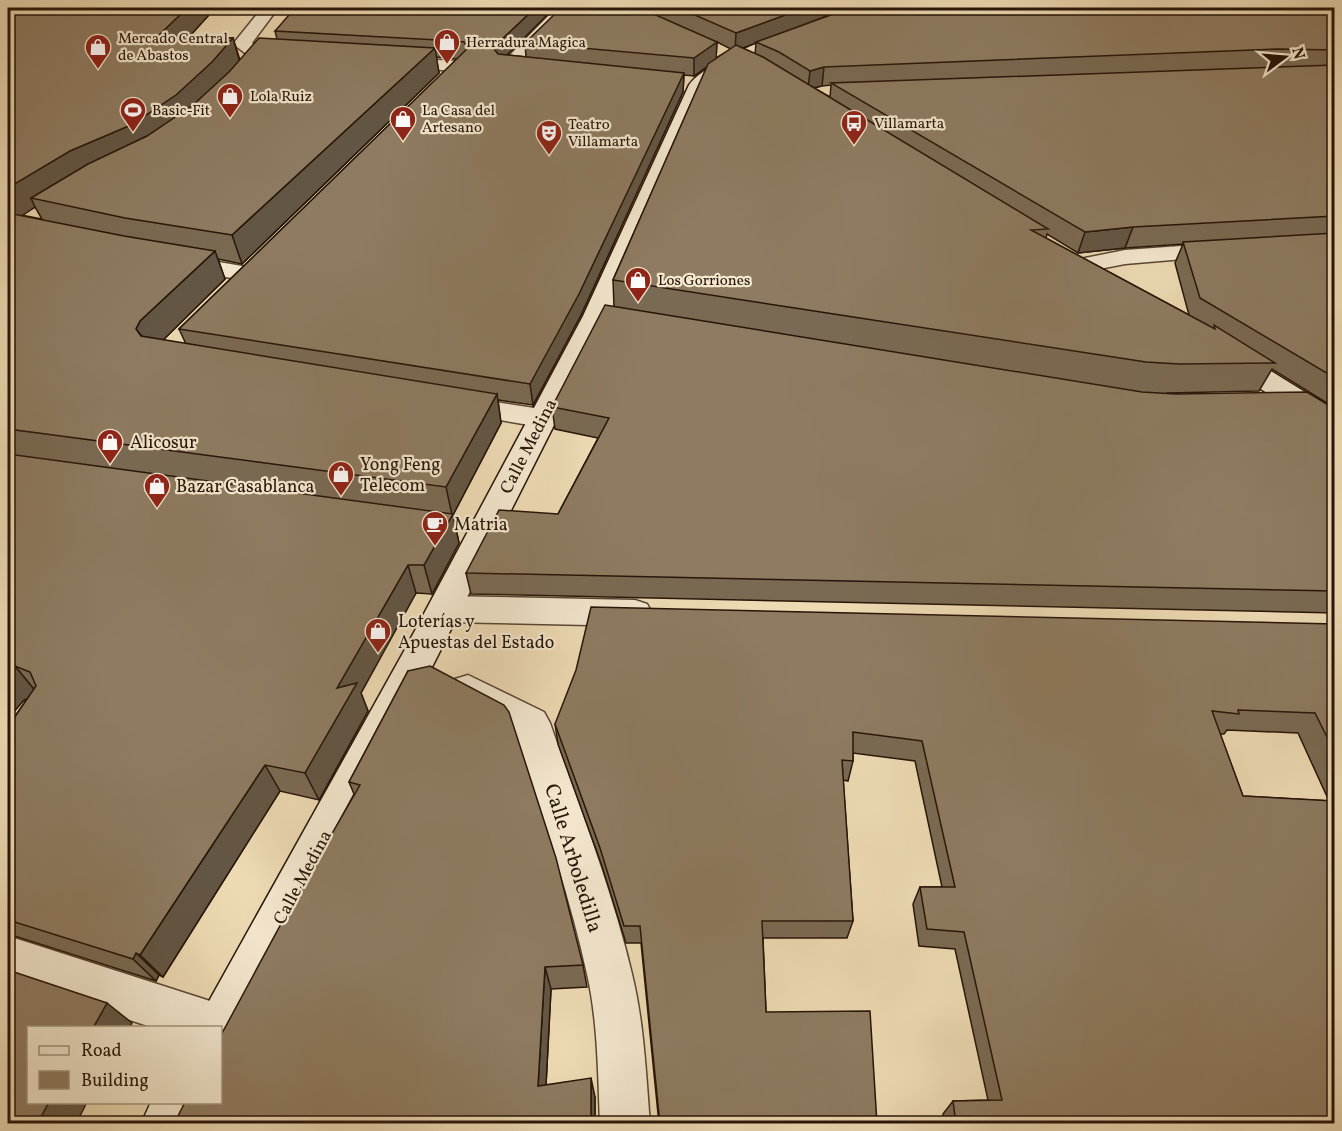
<svg xmlns="http://www.w3.org/2000/svg" width="1342" height="1131" viewBox="0 0 1342 1131" font-family="Vollkorn,serif">
<rect width="100%" height="100%" fill="#eddab3"/>
<filter id="stains"><feTurbulence type="fractalNoise" baseFrequency=".00333" numOctaves="4"/><feColorMatrix values="0 0 0 0 .2 0 0 0 0 .09 0 0 0 0 .02 0 0 0 .5 -.17"/></filter>
<radialGradient id="worn" r=".72"><stop offset=".6" stop-color="#630" stop-opacity="0"/><stop offset="1" stop-color="#630" stop-opacity=".3"/></radialGradient>
<g fill="none" stroke-linecap="round" stroke-linejoin="round">
<g stroke="#584634" stroke-width="3">
<g id="street">
<polygon points="160,8 226,8 218,13 154,17 152,13"/>
<polygon points="262,8 278,8 252,43 269,55 246,84 232,84 230,80 249,56 233,44"/>
<polygon points="561,8 585,8 583,12 567,17 514,71 502,71 499,67 502,63 555,9"/>
<path d="M809 8H855L856 10C849 19 816 16 809 8Z"/>
<polygon points="393,58 459,61 465,62 468,66 465,70 459,71 387,67 384,63 387,59"/>
<polygon points="1223,243 1231,245 1235,250 1231,255 1125,264 1079,273 1070,271 1067,266 1070,261 1125,250"/>
<polygon points="178,255 248,267 257,269 260,274 257,279 248,281 170,267 166,262 170,257"/>
<polygon points="456,396 541,409 551,411 555,418 551,425 541,427 446,411 442,405 446,399"/>
<polygon points="445,596 635,600 647,604 652,613 647,622 635,626 445,622 433,618 428,609 433,600"/>
<path d="M468 675 544 712 550 723C579 806 612 889 632 974 644 1023 646 1074 650 1124H600C598 1074 598 1022 587 974 569 892 541 812 515 733L455 701 450 690 455 679Z"/>
<polygon points="8,936 238,1010 245,1026 238,1042 222,1049 220,1028 154,1028 8,980"/>
</g>
</g>
<g stroke="#271509" stroke-width="3">
<g id="secondary">
<path d="M854 8H878L876 12 742 63 722 74 706 87 609 316 434 663 237 1046 220 1052V1028H197L203 1012 403 653 583 316 689 85C709 56 817 19 854 8Z"/>
<polygon points="1228,348 1237,350 1334,410 1334,432 1324,430 1219,362 1215,356 1219,350"/>
<polygon points="151,1102 202,1102 193,1124 141,1124"/>
</g>
</g>
<use href="#street" fill="#f3e7ce" fill-rule="evenodd"/>
<use href="#secondary" fill="#f3e7ce" fill-rule="evenodd"/>
</g>
<g fill="#7a6a53" stroke="#271509" stroke-width="1.5" fill-rule="evenodd">
<path d="M8 8H206L208 16 188 38H233L240 60 277 39 275 31 554 8 507 55 526 57 525 43 640 8H825L824 17 1335 8V408L1272 369 1259 391 1166 393 1335 409V613L471 594 466 573 558 514 598 438 555 429 552 407 614 307 613 280 707 67 694 76 684 75 683 92 581 315 533 405 498 400 501 423 453 515 459 543 432 594 416 593 361 693 368 711 319 800 280 791 163 977 159 975 156 981 8 934ZM717 42 731 49 716 58ZM754 43H756L755 54 742 48ZM436 57 457 59 179 329 186 344 163 340 225 279 218 259 242 264 439 73ZM831 85 830 97 814 88 822 86ZM35 207 42 219 21 215ZM1047 234 1078 253 1125 248 1183 244 1175 263 1189 315 1046 238ZM27 699 8 726 11 715 24 700Z"/>
<path d="M1335 624V1124H944L943 1114 953 1101 988 1100 955 949 919 946 913 904 920 887H942L915 761 853 753V761L848 781 843 780 853 921 847 938H763L766 1012 877 1124H659L641 943H626L602 866 558 744 555 724ZM1227 730 1298 733 1329 801 1243 796 1220 734H1224Z"/>
<polygon points="408,671 583,965 587,987 551,989 546,1085 595,1097 595,1124 174,1124 354,794 349,782"/>
</g>
<g fill="#635644" stroke="#271509" stroke-width="1.5">
<polygon points="187,8 206,8 208,16 166,62 157,37"/>
<polygon points="535,8 554,8 500,62 494,49 498,43"/>
<polygon points="804,8 825,8 824,17 735,51 736,33"/>
<polygon points="233,38 240,63 186,120 31,198 35,207 8,225 8,188"/>
<polygon points="717,42 716,60 694,76 694,58"/>
<polygon points="435,48 439,73 242,264 232,235"/>
<polygon points="824,67 822,86 808,89 810,71"/>
<polygon points="684,73 683,92 581,315 533,405 530,384"/>
<polygon points="1133,227 1125,248 1078,253 1085,232"/>
<polygon points="215,251 225,279 153,350 136,329 140,321"/>
<polygon points="497,394 501,423 453,515 459,543 432,594 424,565 452,515 446,487"/>
<polygon points="408,565 416,593 361,693 368,711 319,800 305,773 337,688"/>
<polygon points="15,666 38,694 24,700 11,715 8,728 8,669"/>
<polygon points="265,765 280,791 163,977 140,955"/>
<polygon points="136,953 159,975 156,981 133,959"/>
<polygon points="545,967 551,989 545,1104 538,1086"/>
<polygon points="107,1003 132,1023 130,1028 93,1028"/>
<polygon points="591,1078 595,1097 595,1124 591,1124"/>
<polygon points="49,1102 87,1102 76,1124 37,1124"/>
</g>
<g fill="#8e7b61" stroke="#271509" stroke-width="1.5">
<polygon points="8,8 187,8 157,37 233,38 212,62 176,95 131,125 70,151 8,188"/>
<polygon points="295,8 535,8 498,43 494,49 498,54 684,73 579,294 530,384 179,329 468,48 464,42 456,41 275,31"/>
<polygon points="561,8 640,8 717,42 694,58 525,43"/>
<polygon points="679,8 804,8 736,33"/>
<polygon points="850,8 1335,8 1335,50 1277,49 824,67 810,71 779,52 756,42"/>
<polygon points="259,38 435,48 232,235 125,218 31,198 88,164 147,136 193,105 229,72"/>
<polygon points="736,45 763,57 1048,229 1031,230 1215,329 1214,325 1275,363 1179,364 1146,362 613,280 708,64"/>
<polygon points="1335,65 1335,216 1133,227 1085,232 831,83"/>
<polygon points="8,213 124,236 215,251 140,321 136,329 141,336 497,394 446,487 8,429"/>
<polygon points="1335,233 1335,378 1200,298 1183,242"/>
<polygon points="605,305 1142,392 1176,394 1307,392 1335,409 1335,591 466,573 499,510 558,514 609,418 552,407"/>
<polygon points="8,454 453,514 424,565 408,565 337,688 357,683 305,773 265,765 140,955 136,953 133,959 8,920 8,727 36,686 30,672 15,666 8,669"/>
<polygon points="591,607 1335,624 1335,753 1315,713 1238,710 1239,714 1212,711 1243,796 1335,801 1335,1124 956,1124 953,1101 1002,1100 964,932 927,929 920,887 955,887 922,741 853,732 853,761 842,760 853,921 762,921 766,1012 870,1011 877,1124 660,1124 640,926 624,926 600,848 555,724 576,670"/>
<polygon points="430,666 504,705 509,712 556,858 583,965 545,967 538,1086 591,1078 591,1124 174,1124 185,1102 220,1102 220,1037 296,896 360,785 349,782 408,671"/>
<polygon points="8,970 107,1003 93,1028 28,1028 28,1102 49,1102 37,1124 8,1124"/>
</g>
<defs>
<g id="shop-pin" transform="scale(1.35)"><path d="M0 17L-7.5 6A9.5 9.5 0 1 1 7.5 6Z" fill="#8f2418" stroke="#f3e7ce"/><path d="M-5-2.5h2.3a2.7 3.5 0 0 1 5.4 0H5L5.5 6h-11ZM-1.5-2.5h3a1.5 2.3 0 0 0-3 0Z" fill="#fff"/></g>
<g id="stadium-pin" transform="scale(1.35)"><path d="M0 17L-7.5 6A9.5 9.5 0 1 1 7.5 6Z" fill="#8f2418" stroke="#f3e7ce"/><path d="M0-5a6.5 5 0 1 0 0 10a6.5 5 0 1 0 0-10ZM-3.5-1.8h7v3.6h-7Z" fill="#fff"/></g>
<g id="bus-pin" transform="scale(1.35)"><path d="M0 17L-7.5 6A9.5 9.5 0 1 1 7.5 6Z" fill="#8f2418" stroke="#f3e7ce"/><path d="M-5-6H5V4H4V6H2V4H-2V6H-4V4H-5ZM-3.5-4V0h7V-4ZM-3.5 1.2v1.5H-2V1.2ZM2 1.2v1.5H3.5V1.2Z" fill="#fff"/></g>
<g id="theatre-pin" transform="scale(1.35)"><path d="M0 17L-7.5 6A9.5 9.5 0 1 1 7.5 6Z" fill="#8f2418" stroke="#f3e7ce"/><path d="M-5-5.5Q0-4 5-5.5V0Q5 5 0 6Q-5 5-5 0ZM-3.3-2.5H-1v1.5H-3.3ZM1-2.5H3.3v1.5H1ZM-2.8 1Q0 5.5 2.8 1Z" fill="#fff"/></g>
<g id="cafe-pin" transform="scale(1.35)"><path d="M0 17L-7.5 6A9.5 9.5 0 1 1 7.5 6Z" fill="#8f2418" stroke="#f3e7ce"/><path d="M-5.5-4.5H6V0H3Q3 3.5 0 3.5H-2.5Q-5.5 3.5-5.5 0ZM3-3.2v2h1.7v-2ZM-6 4.5H4V6H-6Z" fill="#fff"/></g>
</defs>
<g fill-rule="evenodd">
<use href="#shop-pin" x="447" y="42"/>
<use href="#shop-pin" x="98" y="47"/>
<use href="#shop-pin" x="230" y="96"/>
<use href="#stadium-pin" x="133" y="110"/>
<use href="#shop-pin" x="403" y="119"/>
<use href="#bus-pin" x="854" y="123"/>
<use href="#theatre-pin" x="549" y="133"/>
<use href="#shop-pin" x="638" y="280"/>
<use href="#shop-pin" x="110" y="442"/>
<use href="#shop-pin" x="341" y="474"/>
<use href="#shop-pin" x="157" y="486"/>
<use href="#cafe-pin" x="435" y="524"/>
<use href="#shop-pin" x="378" y="631"/>
</g>
<g text-anchor="middle" stroke-width="4.5" stroke-linejoin="round" paint-order="stroke">
<g font-size="15" fill="#271509" stroke="#f3e7ce" text-anchor="start">
<text x="118" y="43">Mercado Central<tspan x="118" dy="17">de Abastos</tspan></text>
<text x="466" y="47">Herradura Magica</text>
<text x="250" y="101">Lola Ruiz</text>
<text x="152" y="115">Basic-Fit</text>
<text x="422" y="115">La Casa del<tspan x="422" dy="17">Artesano</tspan></text>
<text x="874" y="128">Villamarta</text>
<text x="568" y="129">Teatro<tspan x="568" dy="17">Villamarta</tspan></text>
<text x="658" y="285">Los Gorriones</text>
</g>
<g font-size="18" fill="#271509" stroke="#f3e7ce" text-anchor="start">
<text x="130" y="448">Alicosur</text>
<text x="360" y="470">Yong Feng<tspan x="360" dy="21">Telecom</tspan></text>
<text x="176" y="492">Bazar Casablanca</text>
<text x="454" y="530">Matria</text>
<text x="398" y="627">Loterías y<tspan x="398" dy="21">Apuestas del Estado</tspan></text>
</g>
<g font-size="18" fill="#271509" stroke="#f3e7ce">
<text transform="translate(528 446) rotate(-63)" y="6">Calle Medina</text>
<text transform="translate(302 877) rotate(-62)" y="6">Calle Medina</text>
</g>
<g font-size="21" fill="#271509" stroke="#f3e7ce">
<text transform="translate(574 858) rotate(73)" y="7">Calle Arboledilla</text>
</g>
</g>
<rect width="1342" height="1131" fill="none" stroke="#eddab3" stroke-width="30"/>
<rect x="9" y="9" width="1324" height="1113" fill="none" stroke="#271509" stroke-width="3"/>
<rect x="15" y="15" width="1312" height="1101" fill="none" stroke="#271509" stroke-width="1.5"/>
<rect x="27" y="1026" width="195" height="78" fill="#f3e7ce" stroke="#a1937f" stroke-width="1.5"/>
<rect x="39" y="1046" width="30" height="9" fill="#f3e7ce" stroke="#a1937f" stroke-width="1.5"/>
<text x="81" y="1056" font-size="18" fill="#271509">Road</text>
<rect x="39" y="1071" width="30" height="18" fill="#8e7b61" stroke="#a1937f" stroke-width="1.5"/>
<text x="81" y="1086" font-size="18" fill="#271509">Building</text>
<g transform="translate(1285 57) rotate(74)" stroke="#f3e7ce" stroke-width="4.5" paint-order="stroke">
<path d="M0-4.5L10 22L0 15L-10 22Z" fill="#271509"/>
<text y="-9" font-size="16" font-weight="bold" text-anchor="middle" fill="#271509">N</text>
</g>
<rect width="100%" height="100%" filter="url(#stains)"/>
<rect width="100%" height="100%" fill="url(#worn)"/>
</svg>
